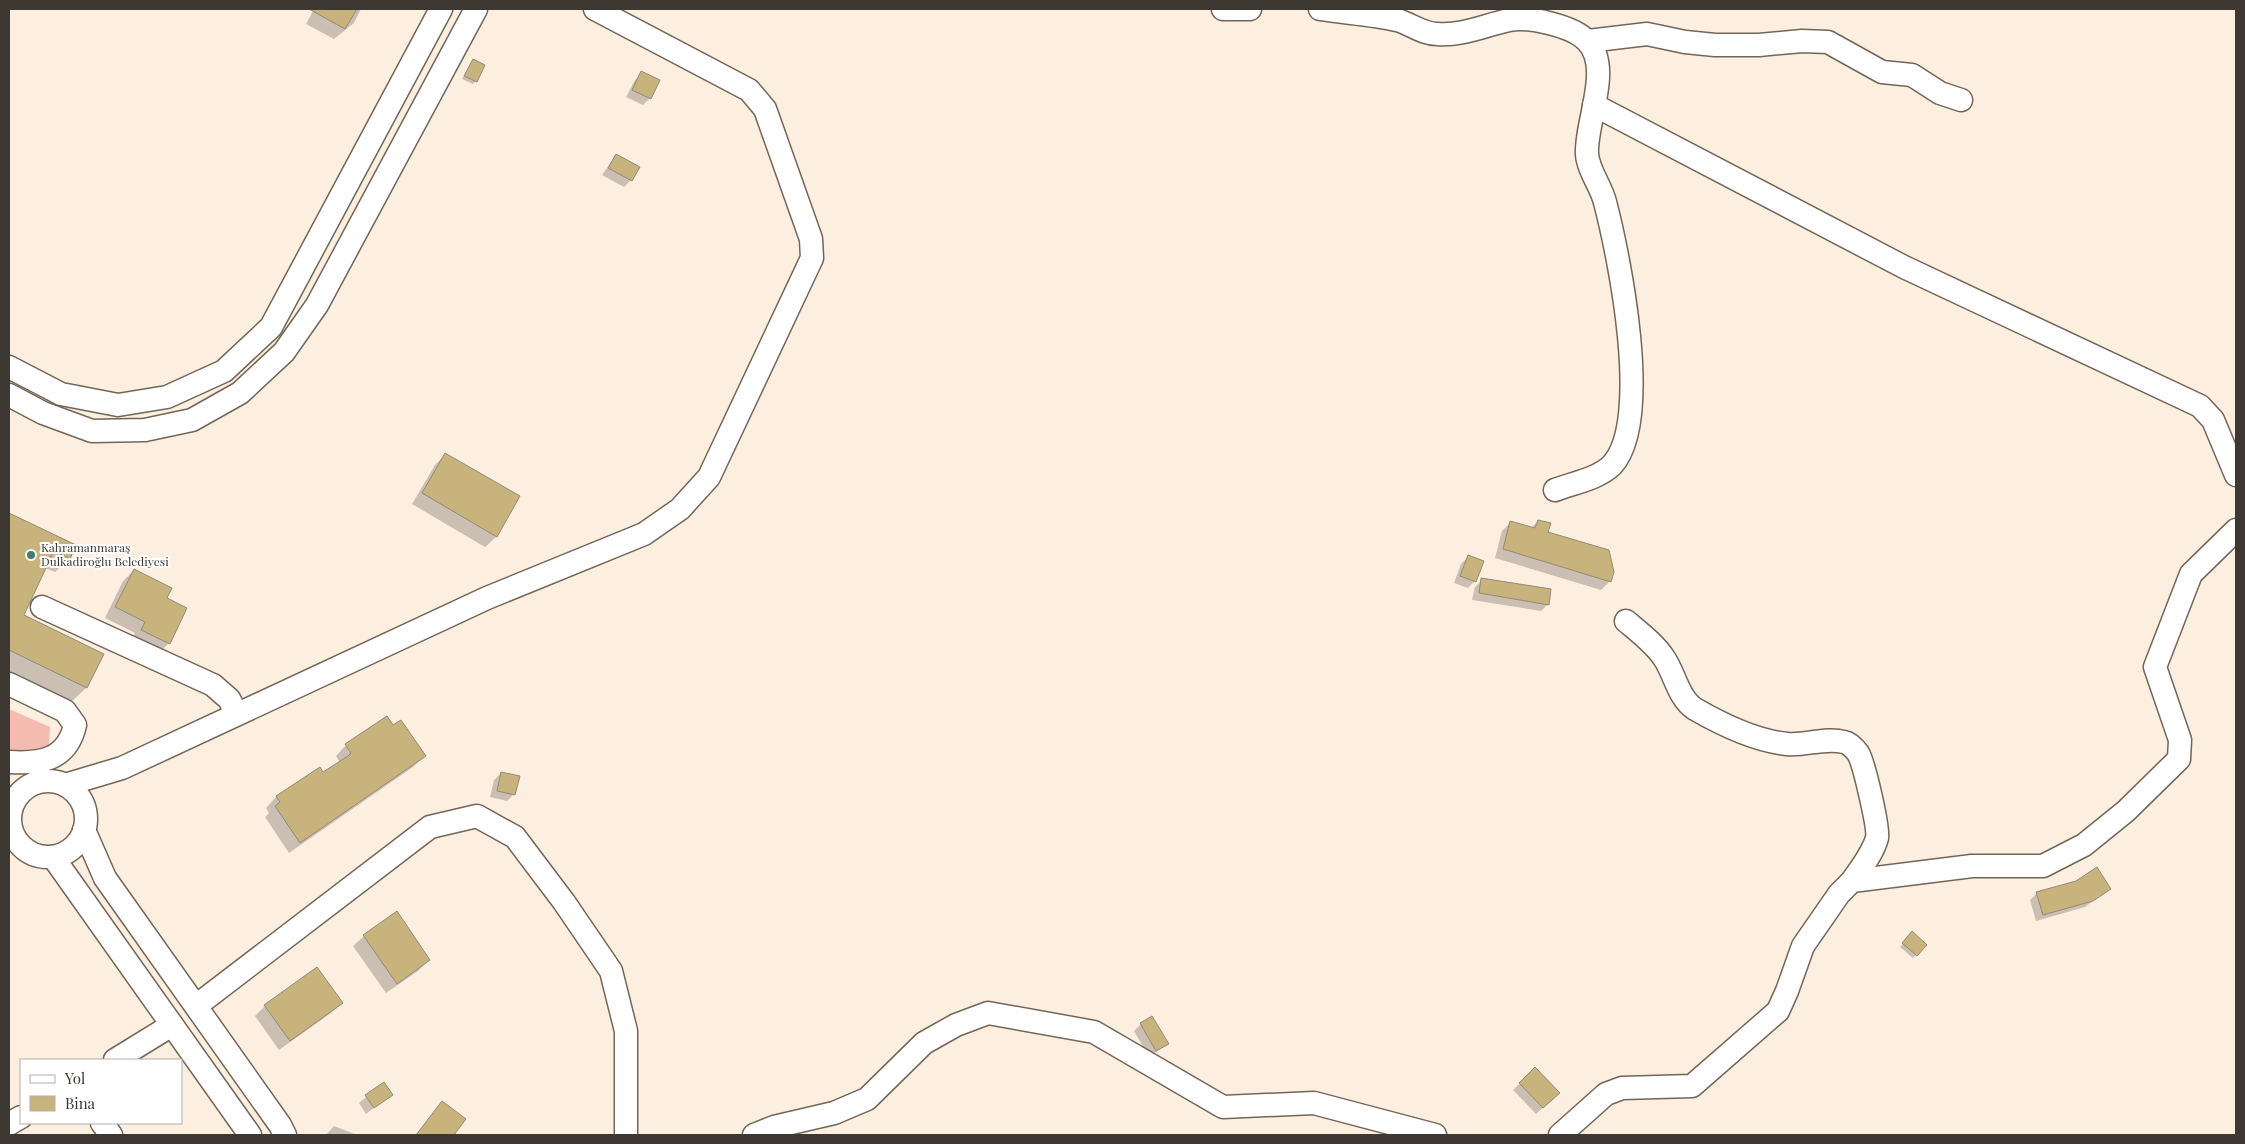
<svg xmlns="http://www.w3.org/2000/svg" width="2245" height="1144" viewBox="0 0 2245 1144" font-family="'Playfair Display',serif">
<rect width="100%" height="100%" fill="#fdefdf"/>
<polygon fill="#f4bcb0" points="9,709 50,727 49,745 38,753 9,752"/>
<g fill="#0003">
<polygon points="314,9 361,9 354,23 334,39 306,24"/>
<polygon points="473,60 476,81 473,84 462,79"/>
<polygon points="642,73 650,98 643,105 626,97 635,80"/>
<polygon points="616,155 631,180 624,187 602,175"/>
<polygon points="446,454 519,497 496,537 485,547 412,504 435,465"/>
<polygon points="9,514 75,546 69,558 55,572 45,568 22,616 102,655 86,688 71,702 9,671"/>
<polygon points="1538,521 1547,532 1610,581 1601,590 1495,558 1502,531 1511,522 1531,528"/>
<polygon points="1468,557 1475,581 1468,588 1454,583 1461,564"/>
<polygon points="134,570 165,598 169,643 158,654 131,641 135,633 105,618 123,581"/>
<polygon points="1482,580 1548,604 1541,611 1472,600 1475,587"/>
<polygon points="393,727 424,756 413,767 289,853 265,817 269,813 266,808 276,797 319,768 323,774 340,763 336,756 346,745"/>
<polygon points="501,773 514,794 507,801 490,797 494,780"/>
<polygon points="2110,888 2085,907 2036,921 2030,900 2037,893"/>
<polygon points="1912,933 1926,945 1913,958 1900,947"/>
<polygon points="364,936 429,960 418,971 386,993 353,946"/>
<polygon points="342,1003 331,1013 279,1050 255,1016 265,1006"/>
<polygon points="1141,1024 1167,1044 1149,1057 1134,1031"/>
<polygon points="1535,1069 1558,1093 1536,1114 1513,1090"/>
<polygon points="383,1083 391,1095 366,1114 359,1103"/>
<polygon points="442,1102 464,1119 452,1135 416,1135"/>
<polygon points="334,1126 357,1135 326,1135"/>
</g>
<g fill="#c7b37b" stroke="#908b79">
<polygon points="309,9 357,9 345,29"/>
<polygon points="473,59 485,65 477,82 464,76"/>
<polygon points="641,71 660,80 651,99 632,90"/>
<polygon points="616,154 640,167 632,181 608,168"/>
<polygon points="445,453 520,496 497,537 422,493"/>
<polygon points="9,513 76,545 70,559 54,551 24,615 104,654 87,688 9,650"/>
<polygon points="1538,520 1551,523 1548,532 1609,550 1614,572 1611,582 1503,549 1510,521 1535,528"/>
<polygon points="1468,555 1484,561 1476,582 1460,576"/>
<polygon points="134,569 172,588 167,598 187,608 170,644 141,630 145,622 115,607"/>
<polygon points="1481,578 1551,589 1549,605 1479,593"/>
<polygon points="387,716 393,725 401,720 426,756 300,843 275,806 280,802 276,796 320,767 323,772 348,756 351,753 345,744"/>
<polygon points="501,772 520,776 515,795 497,791"/>
<polygon points="2097,867 2111,889 2093,901 2043,915 2036,892 2076,881"/>
<polygon points="397,911 430,960 397,984 363,935"/>
<polygon points="1912,931 1927,945 1917,956 1902,943"/>
<polygon points="317,967 343,1003 290,1041 264,1005"/>
<polygon points="1152,1016 1169,1044 1156,1051 1140,1023"/>
<polygon points="1535,1067 1560,1093 1543,1108 1519,1083"/>
<polygon points="384,1082 393,1095 374,1108 365,1095"/>
<polygon points="442,1101 466,1119 454,1135 416,1135"/>
</g>
<g fill="none" stroke-linecap="round" stroke-linejoin="round">
<g stroke="#726658" stroke-width="25">
<g id="minor">
<polyline points="1223,9 1250,9"/>
<path d="M1320 9C1345 13 1372 14 1397 20 1411 24 1423 34 1437 34 1463 36 1485 25 1509 20 1529 16 1573 26 1587 41 1613 67 1585 123 1587 154 1588 170 1601 186 1605 202 1619 256 1653 421 1612 465 1598 479 1573 483 1555 490"/>
<polyline points="1588,41 1647,34 1685,42 1715,45 1759,45 1802,41 1828,42 1882,72 1912,75 1940,93 1961,100"/>
<polyline points="1594,105 1904,267 2200,406 2213,420 2236,475"/>
<polyline points="9,367 61,394 118,405 167,397 224,371 271,327 441,9"/>
<polyline points="9,395 43,413 92,431 145,430 192,420 240,393 284,352 317,305 476,9"/>
<polyline points="42,607 213,685 229,699 237,714"/>
<path d="M1626 621C1639 632 1655 644 1664 658 1675 674 1678 698 1695 709 1721 724 1757 741 1787 744 1805 746 1825 737 1844 742 1849 743 1855 749 1858 753 1864 763 1879 828 1877 838 1873 853 1861 868 1852 881"/>
<path d="M9 684 65 711 75 725C67 760 41 764 9 762"/>
<circle cx="48" cy="819" r="38"/>
<polyline points="65,785 122,768 487,598 644,534 680,509 709,477 812,258 811,239 765,109 749,90 595,9"/>
<polyline points="84,830 105,878 280,1125 285,1135"/>
<polyline points="53,857 250,1135"/>
<polyline points="196,1006 430,827 477,816 515,837 564,902 611,971 626,1031 626,1135"/>
<polyline points="115,1060 172,1025"/>
<polyline points="102,1123 111,1135"/>
<polyline points="9,1124 21,1117"/>
<polyline points="754,1135 774,1127 834,1113 867,1099 924,1043 956,1025 988,1013 1094,1032 1223,1107 1314,1103 1435,1135"/>
<polyline points="1560,1135 1606,1094 1622,1088 1692,1086 1778,1011 1787,991 1803,946 1839,894 1852,881 1972,866 2043,866 2084,845 2126,811 2179,759 2180,740 2155,667 2191,574 2236,530"/>
</g>
</g>
<use href="#minor" stroke="#fff" stroke-width="22"/>
</g>
<circle fill="#407f6b" stroke="#fff" stroke-width="2" cx="31" cy="555" r="5"/>
<g text-anchor="middle" stroke-width="4" stroke-linejoin="round" paint-order="stroke">
<g font-size="12" fill="#3d3831" stroke="#fff" text-anchor="start">
<text x="41" y="552">Kahramanmaraş<tspan x="41" dy="14">Dulkadiroğlu Belediyesi</tspan></text>
</g>
</g>
<rect width="2245" height="1144" fill="none" stroke="#3d3831" stroke-width="20"/>
<rect x="20" y="1059" width="162" height="65" fill="#ffffff" stroke="#b1afad"/>
<rect x="30" y="1075" width="25" height="8" fill="#ffffff" stroke="#b1afad"/>
<text x="65" y="1084" font-size="15" fill="#3d3831">Yol</text>
<rect x="30" y="1096" width="25" height="15" fill="#c7b37b" stroke="#b1afad"/>
<text x="65" y="1109" font-size="15" fill="#3d3831">Bina</text>
</svg>
